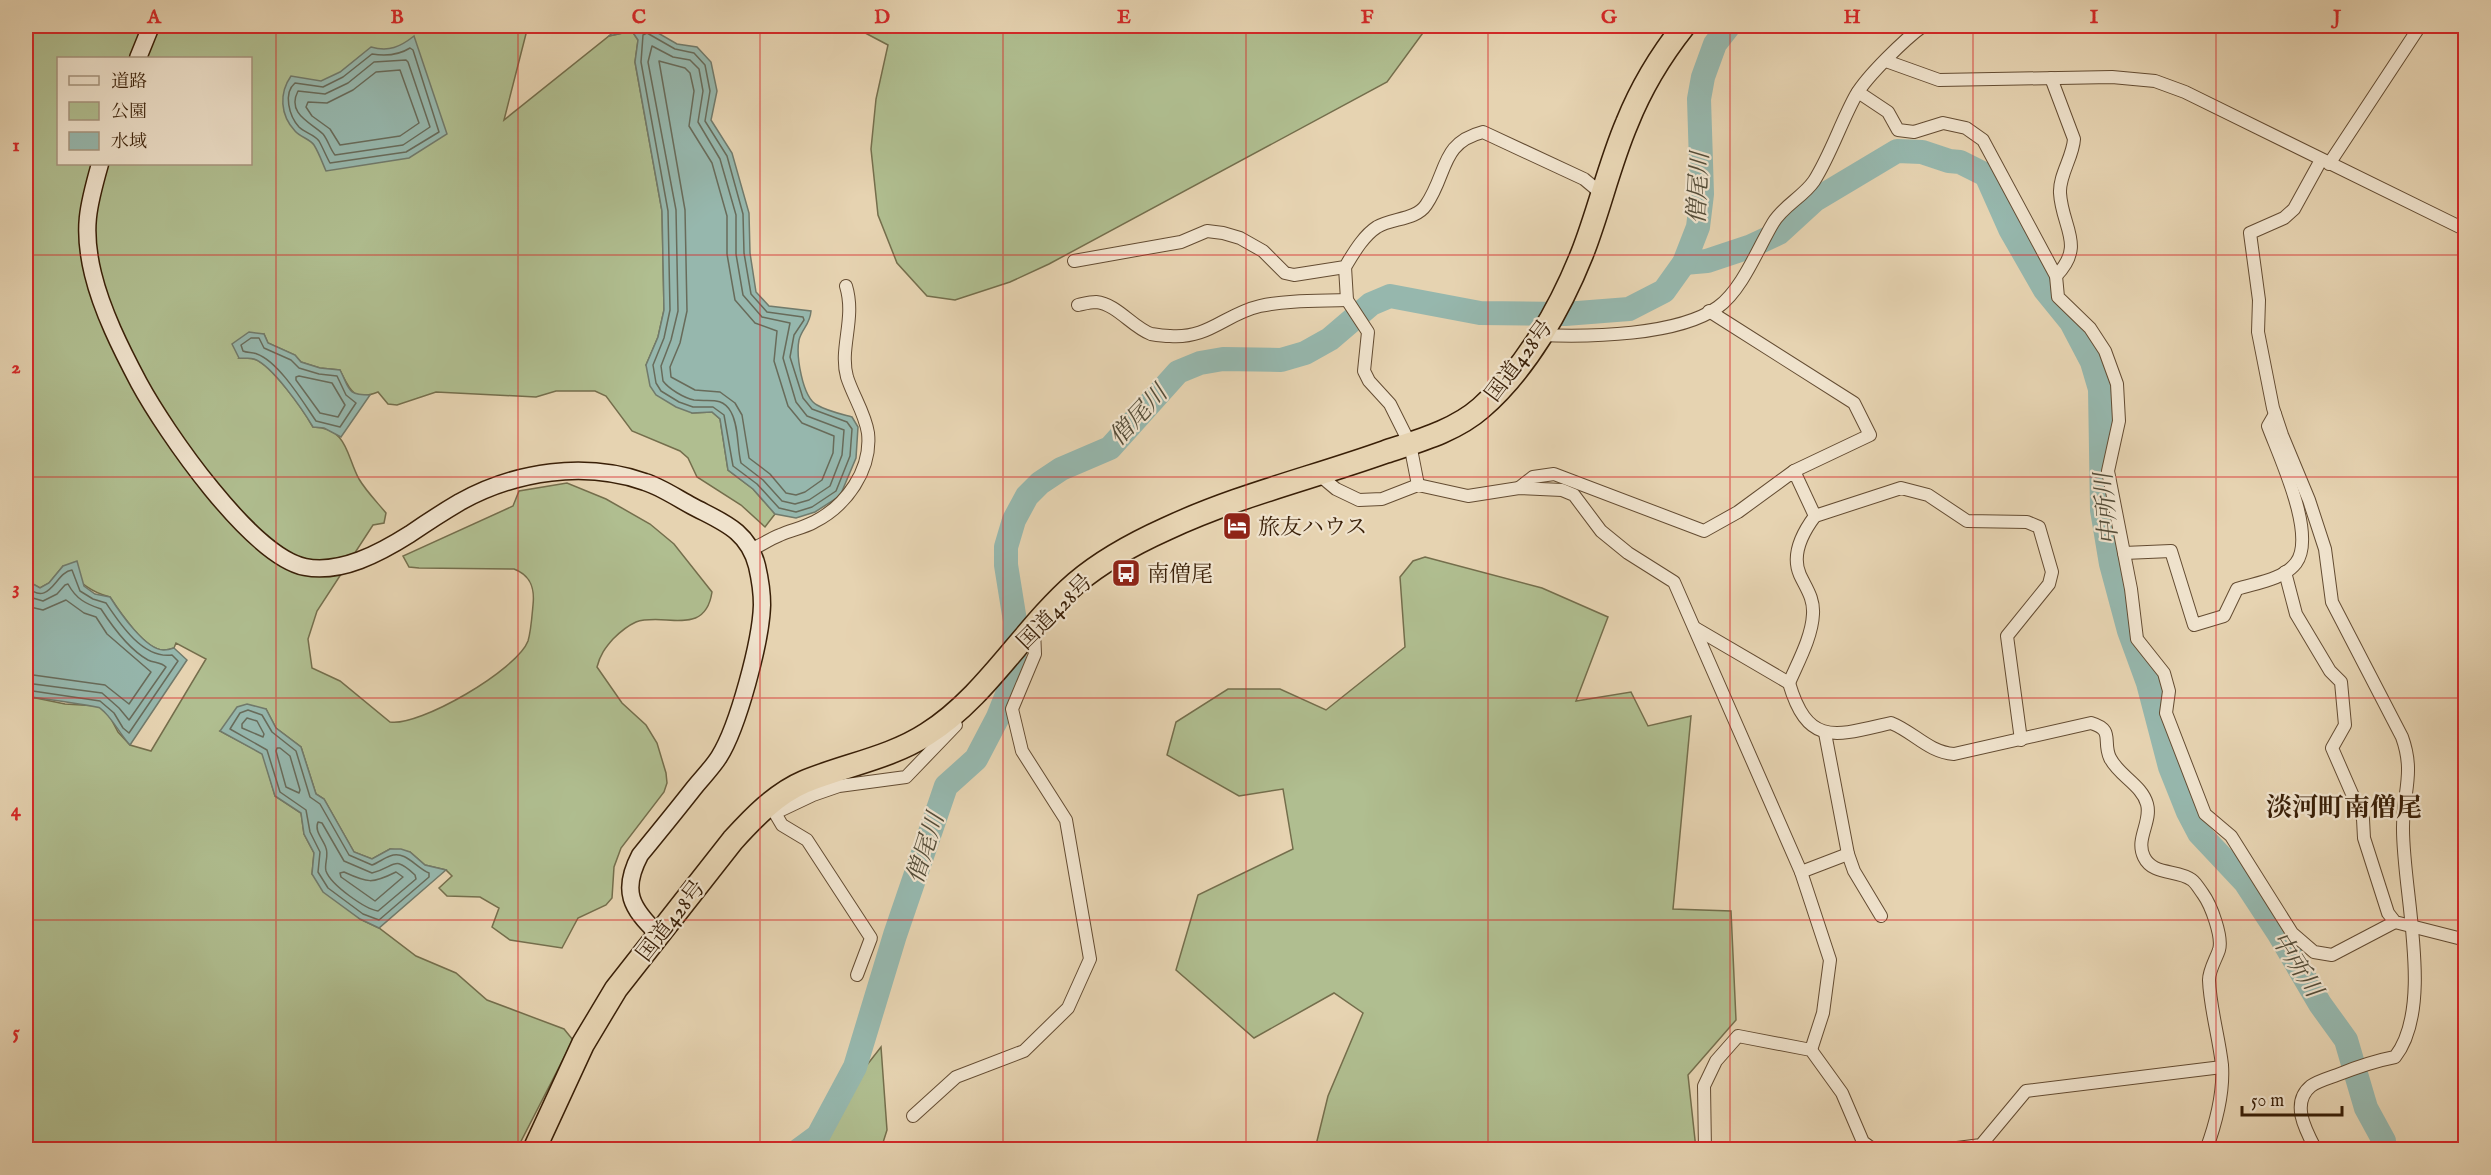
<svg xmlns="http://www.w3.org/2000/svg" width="2491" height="1175" viewBox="0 0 2491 1175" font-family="'IM FELL English','Noto Serif JP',serif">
<rect width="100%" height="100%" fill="#e6d3b1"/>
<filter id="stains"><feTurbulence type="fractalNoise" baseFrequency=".00333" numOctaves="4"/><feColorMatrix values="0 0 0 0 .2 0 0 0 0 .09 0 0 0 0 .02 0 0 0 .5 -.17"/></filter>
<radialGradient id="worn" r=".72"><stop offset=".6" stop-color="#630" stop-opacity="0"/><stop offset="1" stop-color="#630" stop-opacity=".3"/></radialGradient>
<g fill="#b0be90" stroke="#746e4c" stroke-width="1.5" fill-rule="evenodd">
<path d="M26 26H528L504 120 609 36 632 31 638 40 635 62 662 211 664 310 658 337 646 365 692 413 712 412 720 419 728 470 753 489 775 514 765 527 741 505 697 477 688 458 680 451 632 431 606 396 595 391H556L536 397 436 392 397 405 388 404 378 392C353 402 350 390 340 370L320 368 301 362 295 355 268 343 264 334 239 358C244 358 249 358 254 359 272 365 303 410 313 427 348 428 346 455 359 479 366 491 377 502 386 513L384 523 373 525 317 611 308 639 312 668 340 681 390 722C419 727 517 670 528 641 531 631 532 616 533 605 535 587 530 575 514 569L419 568 409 567 403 556 513 506 519 491 567 483 606 499 650 524 674 544 712 592C705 638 664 612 636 622 627 626 620 632 613 639 605 648 600 655 597 667L622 703 646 725 657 743 666 773 667 783 664 792 621 848 614 867 612 898 606 905 578 918 562 948 510 940 492 927 499 908 480 897 447 896 439 888 452 876 446 870 425 865 410 852 390 849 372 859 354 852 324 799 316 794 301 747 276 728 266 709 220 731 263 754 275 796 301 813 304 834 314 853 312 874 360 919 379 928 416 956 456 973 487 1000 564 1029 573 1040 517 1149H26V696L65 704 98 706 110 717 118 732 130 745 151 751 206 659 176 643 174 648C171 649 168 650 164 650 146 651 119 611 110 597 89 592 78 580 63 566L49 583 40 588 31 583 26 570ZM58 58H250V164H58Z"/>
<polygon points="852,26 1428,26 1387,82 1049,264 1010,282 955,300 927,296 897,263 878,215 871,149 876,99 888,45"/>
<polygon points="1425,557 1542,588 1608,617 1576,701 1631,692 1648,726 1691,716 1673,909 1731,911 1736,1020 1688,1075 1696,1149 1315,1149 1328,1096 1363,1013 1334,993 1254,1038 1176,970 1198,895 1293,849 1283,789 1239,796 1167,755 1176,722 1228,689 1280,689 1326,710 1405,647 1400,577 1413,561"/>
<polygon points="881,1047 887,1130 881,1149 793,1149 802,1148"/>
</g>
<g fill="#96b7ad" stroke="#717a6b" stroke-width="1.5">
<path d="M619 26H646L677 44 697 47 711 62 717 91 711 120 732 153 749 213 750 253 756 292 769 306 811 311C810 325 802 328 799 340 796 355 802 397 817 405 827 411 841 414 852 417L858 427 856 458 840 496 815 512 796 518 775 514 753 489 728 470 720 419 712 412 692 413 676 407 656 395 650 386 646 365 658 337 664 310 662 211 635 62 638 40 632 31 609 36Z"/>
<path d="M414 36 447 134 409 158 326 171C322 162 319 153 314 145 310 139 300 137 295 131 280 115 279 93 291 76L321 81 340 72 371 47C389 52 400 47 414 36Z"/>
<path d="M249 332 264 334 268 343 295 355 301 362 320 368 340 370C350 389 346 395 370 395L341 437 324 428 313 427C303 410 272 365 254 359 249 358 244 358 239 358L232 344Z"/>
<path d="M77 561 84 586 95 594 110 597C119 611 146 651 164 650 168 650 171 649 174 648L187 660 130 745C119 733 112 717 100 708 97 706 36 698 26 696V570L31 583 40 588 49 583 63 566Z"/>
<polygon points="247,704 266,709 276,728 301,747 316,794 324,799 354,852 372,859 390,849 401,849 410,852 425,865 446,870 379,928 360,919 323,892 312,874 314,853 304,834 301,813 275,796 262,754 220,731 237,707"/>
</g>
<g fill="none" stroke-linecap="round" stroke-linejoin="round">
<g stroke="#686b5a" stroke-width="1.5">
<polygon points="647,33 675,49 694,53 705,65 710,91 705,121 727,156 743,214 744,253 751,294 767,312 803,317 804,320 794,335 790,357 803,398 812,409 847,422 852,429 850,456 836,491 812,507 796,512 779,508 757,484 733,466 724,415 713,407 693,407 679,402 661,391 656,383 653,365 664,338 670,310 668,211 641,62 643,35"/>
<path d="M652 46 673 57 690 60 699 69 703 91 698 122 720 159 736 215V254L743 295 762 317 790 323 783 358 796 402 807 416 844 430 842 455 830 486 809 500 795 504 782 501 763 480 741 463C737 448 739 426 731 412 722 396 709 402 694 400 684 398 669 389 663 381L661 366 671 340 678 311 676 210 648 62Z"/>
<path d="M410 48 413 50 439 132 406 152 330 163C326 156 323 148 319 141 314 134 305 133 299 127 289 116 283 93 295 83L323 87 343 77 372 54C385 56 399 55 410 48Z"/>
<path d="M406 60 408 62 430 127 403 145 335 155C330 149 328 140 323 134 312 123 286 114 298 91L325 94 348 83 374 62Z"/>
<polygon points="659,61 685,68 690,73 694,91 689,126 712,163 727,216 727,254 735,300 755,323 777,331 774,361 788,406 802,423 834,436 833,453 822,480 805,492 796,495 786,493 770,474 749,458 742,415 735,403 720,392 695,390 671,377 670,367 680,343 687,311 685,210"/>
<polygon points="400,70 419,123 400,136 340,145 330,129 312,116 306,107 308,102 327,103 353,90 376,72"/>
<path d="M251 338H259L264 348 291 360 299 368 319 374 337 376 346 395 356 403 340 427 316 421C303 402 279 362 257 354 253 352 247 353 243 351L241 345Z"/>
<polygon points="299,376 332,383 345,405 338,417 320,413 296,380 296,377"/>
<path d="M26 586C50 609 55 572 72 570L80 591 93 599 106 603C120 624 143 659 172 655L178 661 129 733 123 728 114 713 100 701 26 690"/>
<path d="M26 596 43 601 57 594 65 585 68 584C76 599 86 604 101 609 112 626 130 650 148 660 154 663 161 662 166 667L129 720 119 708 102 693 26 683"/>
<polyline points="26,606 43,610 66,600 84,613 96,617 107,634 151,672 129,704 105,685 26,674"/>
<path d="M248 710 262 715 272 732 296 751 310 797 320 804 349 855 372 865C378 863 384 858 390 856 406 850 416 868 429 873V877L379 920 363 914 328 888 318 872 320 852 310 832 306 810 280 792 267 750 230 729 240 713Z"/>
<polygon points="247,718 257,721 264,734 263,737 242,728 242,724"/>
<polygon points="277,748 280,748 290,756 300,790 299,793 286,787 276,751"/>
<path d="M318 822 322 823 344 861 372 873C396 867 393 854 415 875L416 879 378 911C365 909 331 885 326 871 324 864 329 856 326 848 323 839 314 831 318 822Z"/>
<path d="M344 872C368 883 372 884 396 872L403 877 375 901 341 877 340 873Z"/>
</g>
<g stroke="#96b7ad" stroke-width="24">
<polyline points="1684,263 1707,261 1749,247 1779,233 1815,200 1897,151 1922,152 1949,161 1960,162 1986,175 2010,229 2045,290 2071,322 2092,362 2100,389 2102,510 2111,564 2129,631 2148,683 2170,767 2188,812 2199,833 2245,882 2279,934 2320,1004 2346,1040 2366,1108 2384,1141"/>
<polyline points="799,1150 818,1136 855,1067 895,935 946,786 976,759 998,717 1014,677 1015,621 1006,565 1006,547 1014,520 1027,496 1040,483 1061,469 1110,448 1178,372 1200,363 1223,359 1281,360 1305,353 1330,339 1371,304 1390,296 1480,313 1565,314 1629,309 1664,291 1684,263 1698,227 1702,194 1699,99 1703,77 1715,44 1729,26"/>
</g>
<g stroke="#644c32" stroke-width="14">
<g id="street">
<polyline points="1886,61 1939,80 2112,77 2155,81 2185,92 2466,230"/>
<path d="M2051 78 2074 139C2073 157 2059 175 2060 193 2062 228 2086 245 2056 276"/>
<polyline points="1858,92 1888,112 1898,130 1914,132 1943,123 1966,128 1983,140 2056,276 2058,297 2090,328 2105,351 2117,384 2119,421 2108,471 2131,589 2137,639 2164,673 2169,691 2166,713 2205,814 2231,836 2292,933 2314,952 2332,955 2395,922"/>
<polyline points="2329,164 2420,26"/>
<path d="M1074 261 1181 242 1207 231 1223 233 1240 238 1263 251 1285 273 1294 275 1345 267C1353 254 1363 236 1377 227 1392 218 1416 220 1426 205 1448 173 1440 143 1483 132L1584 179 1602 194"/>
<polyline points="1345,267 1347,300 1368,332 1364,371 1369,381 1390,404 1410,444 1418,485"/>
<path d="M1078 305C1083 304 1090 302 1096 302 1117 304 1132 327 1151 334 1157 335 1164 336 1170 336 1209 339 1225 314 1260 306 1288 300 1318 301 1347 300"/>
<polyline points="1709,311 1854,403 1870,435 1794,471"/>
<path d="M1540 335C1588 337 1678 336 1718 307 1742 290 1758 248 1773 223 1783 206 1803 197 1814 181 1831 154 1841 122 1856 95 1867 76 1905 39 1923 26"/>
<polyline points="1318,474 1336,489 1359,500 1382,499 1418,485 1468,496 1519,488 1562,490 1574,495 1601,531 1628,553 1674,582 1801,872 1830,960 1823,1013 1811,1050"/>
<polyline points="1519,488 1533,477 1554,474 1704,531 1738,512 1794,471 1815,516 1901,488 1928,495 1967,521 2027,522 2039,527 2052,572 2049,584 2007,636 2021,740"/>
<path d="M751 550C761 545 770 539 780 535 791 530 803 528 814 522 846 506 872 470 868 433 865 413 853 396 847 377 839 348 856 319 846 286"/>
<path d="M2124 553 2171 551 2194 625 2224 616 2237 589C2255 583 2283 580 2296 563 2317 535 2279 456 2268 426L2275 414"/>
<polyline points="2285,572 2296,614 2330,671 2341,682 2345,725 2332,748 2363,819 2364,838 2388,913 2395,922 2458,938 2466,937"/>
<path d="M1695 628 1789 683C1808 747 1835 736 1891 723 1914 732 1928 752 1954 754L2091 723C2115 730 2102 741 2110 758 2119 776 2142 785 2147 804 2152 822 2135 839 2144 857 2153 876 2178 869 2192 880 2196 883 2200 890 2203 894 2211 905 2223 937 2219 950 2216 959 2209 970 2209 980 2210 1008 2219 1037 2222 1065 2224 1094 2216 1123 2206 1150"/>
<path d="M1789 683C1798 662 1812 637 1813 614 1814 598 1806 588 1800 575 1791 555 1803 532 1815 516"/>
<polyline points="1825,733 1848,854 1854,871 1881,916"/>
<polyline points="772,808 782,825 807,840 871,938 857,975"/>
<polyline points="775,813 813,795 839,786 906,777 956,725"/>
<polyline points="1801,872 1848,854"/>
<polyline points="913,1116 956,1077 1024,1051 1068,1008 1090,959 1066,820 1022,751 1012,709 1035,654 1034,629"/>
<polyline points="1705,1150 1704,1086 1716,1061 1738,1036 1811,1050 1842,1093 1863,1142 1874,1150"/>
<polyline points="1941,1150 1981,1145 2026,1091 2222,1067"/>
<path d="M2316 1150C2306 1131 2290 1103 2311 1086 2318 1081 2329 1078 2337 1075 2357 1067 2374 1061 2395 1057 2435 1006 2402 889 2403 827 2403 792 2415 773 2402 737L2332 602 2325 549 2309 500 2282 435 2273 408 2258 332 2259 300 2250 233 2284 218 2294 209 2321 160"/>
</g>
</g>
<g stroke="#391f07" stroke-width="19">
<g id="secondary">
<polyline points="138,58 151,26"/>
<path d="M100 164C88 206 82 229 93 274 102 311 121 349 139 383 165 431 251 556 305 567 341 574 380 553 410 534 426 523 443 512 460 502 516 471 585 461 645 482 661 487 677 498 692 506 722 522 748 530 757 566 760 579 762 592 762 605 761 641 738 727 719 757 712 768 702 778 694 788 676 811 658 833 640 855 621 891 631 908 658 934"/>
</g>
</g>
<g stroke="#391f07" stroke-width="25">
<path id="highway" d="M534 1150 583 1044 616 989 733 840C753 818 776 794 804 782 845 765 890 758 927 734 986 697 1024 628 1076 583 1102 561 1135 543 1166 529 1236 496 1312 478 1385 452 1418 441 1455 431 1481 408 1526 369 1560 309 1582 254 1599 211 1609 165 1627 123 1641 88 1661 55 1684 26"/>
</g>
<use href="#street" stroke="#efe2cc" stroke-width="12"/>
<use href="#secondary" stroke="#efe2cc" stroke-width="16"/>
<use href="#highway" stroke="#e6d3b1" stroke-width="22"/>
</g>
<path fill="none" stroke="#d62828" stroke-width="1.5" stroke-opacity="0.55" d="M276 26V1150M518 26V1150M760 26V1150M1003 26V1150M1246 26V1150M1488 26V1150M1730 26V1150M1973 26V1150M2216 26V1150M26 255H2466M26 477H2466M26 698H2466M26 920H2466"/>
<defs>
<g id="hotel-square" transform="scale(1.5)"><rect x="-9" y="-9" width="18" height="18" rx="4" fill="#8f2418" stroke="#efe2cc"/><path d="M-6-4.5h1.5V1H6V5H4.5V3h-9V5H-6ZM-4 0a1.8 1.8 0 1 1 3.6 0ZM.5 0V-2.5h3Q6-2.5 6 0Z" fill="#fff"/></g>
<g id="bus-square" transform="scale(1.5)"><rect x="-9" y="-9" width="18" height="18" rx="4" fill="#8f2418" stroke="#efe2cc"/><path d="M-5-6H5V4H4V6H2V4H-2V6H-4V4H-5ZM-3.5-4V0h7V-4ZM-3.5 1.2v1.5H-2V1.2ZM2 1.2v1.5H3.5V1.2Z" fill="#fff"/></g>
</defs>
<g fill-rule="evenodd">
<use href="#hotel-square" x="1237" y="526"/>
<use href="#bus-square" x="1126" y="573"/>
</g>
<g text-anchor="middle" stroke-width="4.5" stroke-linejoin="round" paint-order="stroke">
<g font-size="22" fill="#391f07" stroke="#efe2cc">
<text transform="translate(1518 360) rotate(-53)" y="8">国道428号</text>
<text transform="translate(1054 611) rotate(-45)" y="8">国道428号</text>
<text transform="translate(670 920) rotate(-52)" y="8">国道428号</text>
</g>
<g font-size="22" fill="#391f07" stroke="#efe2cc" text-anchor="start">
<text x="1258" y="534">旅友ハウス</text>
<text x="1147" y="581">南僧尾</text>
</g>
<g font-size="24" font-style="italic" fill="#554d39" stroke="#efe2cc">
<text transform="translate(1698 188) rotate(-87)" y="8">僧尾川</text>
<text transform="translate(1138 415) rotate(-47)" y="8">僧尾川</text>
<text transform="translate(2106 509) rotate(-95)" y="8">中所川</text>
<text transform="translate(925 848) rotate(-72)" y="8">僧尾川</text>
<text transform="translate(2297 964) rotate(57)" y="8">中所川</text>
</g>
<g font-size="26" font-weight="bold" fill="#391f07" stroke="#efe2cc">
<text x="2344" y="816">淡河町南僧尾</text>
</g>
</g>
<rect width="2491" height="1175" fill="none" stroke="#e6d3b1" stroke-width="66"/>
<rect x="57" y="57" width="195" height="108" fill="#efe2cc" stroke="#a6947d" stroke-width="1.5"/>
<rect x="69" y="76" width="30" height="9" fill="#efe2cc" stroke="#a6947d" stroke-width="1.5"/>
<text x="111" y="87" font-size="18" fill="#391f07">道路</text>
<rect x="69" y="102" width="30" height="18" fill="#b0be90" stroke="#a6947d" stroke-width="1.5"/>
<text x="111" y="117" font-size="18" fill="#391f07">公園</text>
<rect x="69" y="132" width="30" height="18" fill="#96b7ad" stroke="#a6947d" stroke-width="1.5"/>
<text x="111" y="147" font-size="18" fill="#391f07">水域</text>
<path d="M2242 1106v9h100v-9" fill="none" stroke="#391f07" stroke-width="3"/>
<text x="2251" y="1106" font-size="18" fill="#391f07" stroke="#efe2cc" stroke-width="4.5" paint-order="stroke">50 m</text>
<rect x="33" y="33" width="2425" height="1109" fill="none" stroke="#d62828" stroke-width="2"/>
<g font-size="20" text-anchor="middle" font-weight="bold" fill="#d62828">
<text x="154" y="23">A</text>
<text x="397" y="23">B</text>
<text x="639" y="23">C</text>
<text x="882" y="23">D</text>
<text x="1124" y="23">E</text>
<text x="1367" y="23">F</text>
<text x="1609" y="23">G</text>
<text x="1852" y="23">H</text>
<text x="2094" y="23">I</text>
<text x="2337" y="23">J</text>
<text x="16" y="151">1</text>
<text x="16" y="373">2</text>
<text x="16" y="594">3</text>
<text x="16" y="816">4</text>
<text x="16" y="1038">5</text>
</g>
<rect width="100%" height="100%" filter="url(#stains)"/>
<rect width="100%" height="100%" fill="url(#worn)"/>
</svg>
